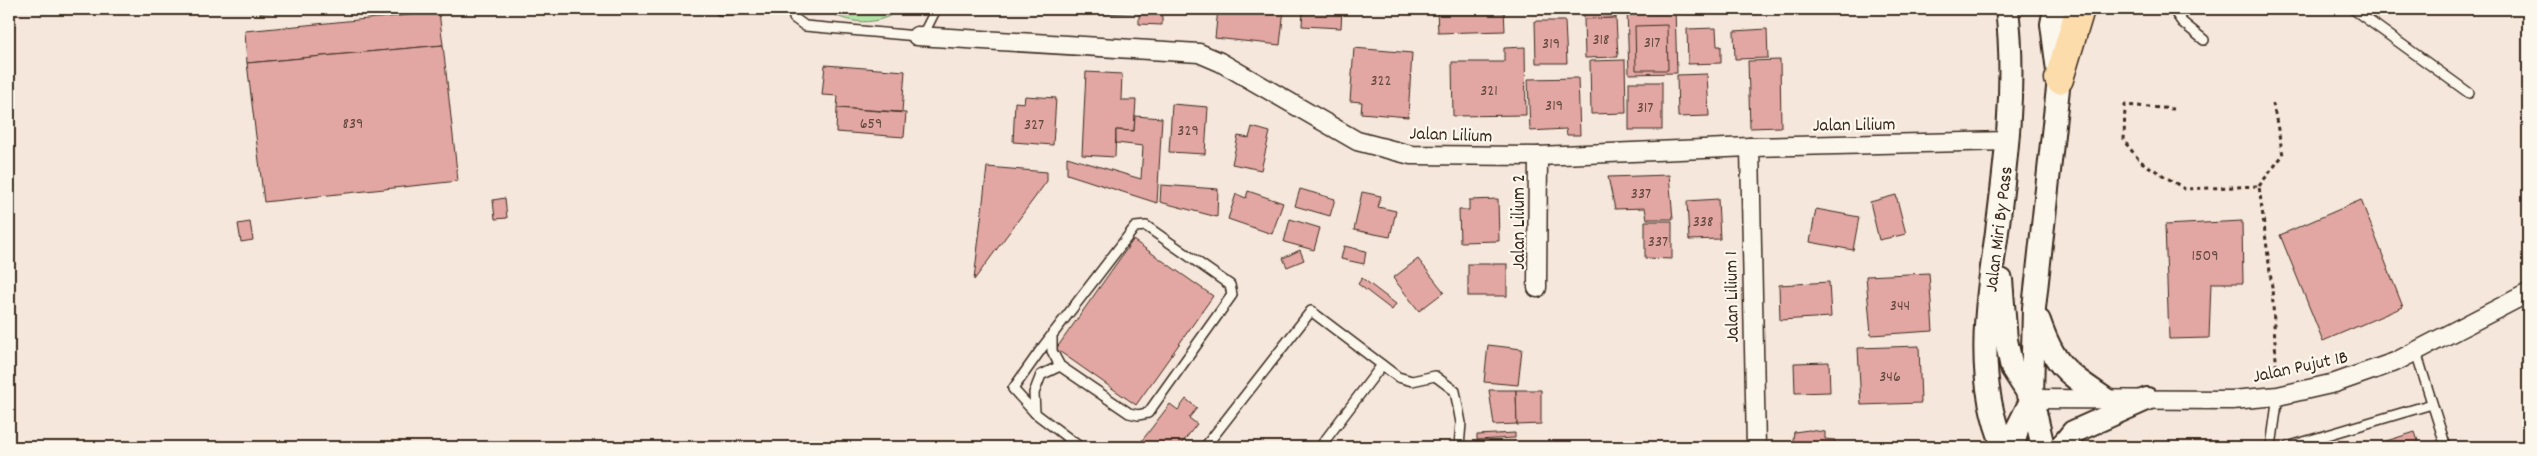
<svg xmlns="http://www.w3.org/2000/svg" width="2537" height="456" viewBox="0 0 2537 456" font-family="Dekko,sans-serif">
<rect width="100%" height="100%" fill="#f6e7dd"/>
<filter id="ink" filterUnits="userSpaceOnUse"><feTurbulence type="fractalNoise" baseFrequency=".02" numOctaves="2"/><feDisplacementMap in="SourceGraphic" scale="10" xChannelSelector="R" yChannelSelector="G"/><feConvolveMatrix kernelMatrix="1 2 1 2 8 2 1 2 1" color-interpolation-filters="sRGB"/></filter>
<g filter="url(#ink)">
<path fill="#b0e4a6" stroke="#768762" d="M824 9H901C877 27 848 25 824 9Z"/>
<g fill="#e2a7a2" stroke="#3b2a1e">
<polygon points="259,9 271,9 271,12 260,13"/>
<polygon points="1017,9 1072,9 1072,12"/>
<polygon points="1100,9 1162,9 1162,25 1139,24 1139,12 1100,14"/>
<polygon points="1218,9 1284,9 1280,45 1215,38"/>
<polygon points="1303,9 1342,9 1341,28 1302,26"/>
<polygon points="1437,9 1504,9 1505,31 1438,33"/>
<polygon points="1584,9 1616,9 1616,18 1584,19"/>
<polygon points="1627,9 1675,9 1677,73 1629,74"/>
<polygon points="1685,9 1722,9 1723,14 1685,14"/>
<polygon points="439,12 443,45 247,63 245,31"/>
<polygon points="1616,18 1618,57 1585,58 1584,19"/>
<polygon points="1535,21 1565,21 1567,63 1536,63"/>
<polygon points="1667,25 1668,70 1636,70 1635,26"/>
<polygon points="1716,28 1717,46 1721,46 1721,63 1688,64 1687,29"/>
<polygon points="1767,29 1768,58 1735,59 1734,31"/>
<polygon points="443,45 458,181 264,202 247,63"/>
<polygon points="1525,47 1526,115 1453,116 1452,62 1504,62 1504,48"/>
<polygon points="1354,48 1412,53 1408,117 1361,113 1362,102 1350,101"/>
<polygon points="1625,60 1626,113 1591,114 1590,61"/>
<polygon points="1780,60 1781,127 1750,128 1748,61"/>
<polygon points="825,65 905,71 902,112 837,108 838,96 822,95"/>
<polygon points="1086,72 1122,74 1121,100 1136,100 1134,131 1116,130 1115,157 1082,155"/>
<polygon points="1707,74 1709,116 1678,117 1677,75"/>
<polygon points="1578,78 1580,135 1567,135 1566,129 1530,131 1528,79"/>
<rect x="1629" y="82" width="33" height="48"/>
<polygon points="1025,96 1056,98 1053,145 1013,142 1015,102 1024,103"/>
<polygon points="1172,104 1208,107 1205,154 1169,152"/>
<polygon points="837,108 906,113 904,137 836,132"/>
<polygon points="1135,116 1162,118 1157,203 1067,174 1067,157 1141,179 1143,146 1116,143 1116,130 1134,131"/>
<polygon points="1252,127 1270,132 1261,170 1232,164 1238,136 1249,138"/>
<polygon points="987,167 1047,172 1047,181 974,280"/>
<polygon points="1669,175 1673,219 1647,219 1645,208 1615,209 1608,177"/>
<polygon points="1161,185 1218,189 1217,217 1160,202"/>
<polygon points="1300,189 1335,199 1330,216 1295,206"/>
<polygon points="1248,191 1283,203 1272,234 1228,219 1236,194 1246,198"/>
<polygon points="1362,192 1381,196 1378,207 1396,211 1390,237 1354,230"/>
<polygon points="1896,195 1906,234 1879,240 1870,202"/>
<polygon points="505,198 507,218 495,219 493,200"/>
<polygon points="1498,199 1499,241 1460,242 1459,210 1469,210 1469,200"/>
<polygon points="1718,199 1720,239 1689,240 1687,201"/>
<polygon points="2361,200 2403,307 2323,341 2280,235"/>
<polygon points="1816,209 1859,217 1853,250 1810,242"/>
<polygon points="1290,219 1320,228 1314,250 1284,242"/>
<polygon points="1645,221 1672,221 1672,259 1645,258"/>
<polygon points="2242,221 2243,283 2211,283 2209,338 2169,339 2165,225"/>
<polygon points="250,222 253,240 241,242 238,224"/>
<polygon points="1133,240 1213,296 1136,405 1056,349"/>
<polygon points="1344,246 1366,251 1364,264 1341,259"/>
<polygon points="1300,250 1304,260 1287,267 1283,258"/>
<polygon points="1418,259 1444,292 1419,311 1393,278"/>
<rect x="1468" y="264" width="39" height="32"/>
<polygon points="1929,273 1933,331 1871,335 1866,276"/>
<polygon points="1362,278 1396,304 1392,310 1358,284"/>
<polygon points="1829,282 1831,317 1780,320 1779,285"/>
<polygon points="1488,345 1522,349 1518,385 1484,382"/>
<polygon points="1919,346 1921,403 1861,405 1858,348"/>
<polygon points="1829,362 1830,392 1795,393 1794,363"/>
<polygon points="1489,390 1516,390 1517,424 1494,425"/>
<polygon points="1516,390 1541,390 1541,424 1517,425"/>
<polygon points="1186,399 1197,408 1189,418 1197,424 1179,447 1137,447 1170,404 1178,410"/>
<polygon points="1809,430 1825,432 1825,439 1835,440 1834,447 1792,447 1794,432"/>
<polygon points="2415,432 2420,447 2367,447"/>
<polygon points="1515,433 1515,438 1477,440 1477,435"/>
</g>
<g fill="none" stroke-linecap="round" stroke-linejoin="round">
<g stroke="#3b2a1e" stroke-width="12">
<g id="service">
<polyline points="792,9 794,18 805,26 917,36 926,29 936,9"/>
<polyline points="2173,9 2182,22 2204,40"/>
<polyline points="2353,9 2469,93"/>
<polyline points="720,10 740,9"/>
<polyline points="1052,334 1052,351 1060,366 1129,413 1138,415 1148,413 1232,295 1230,285 1146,226 1135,227 1042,348 1013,389 1035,413 1080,447"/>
<polyline points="2416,352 2446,447"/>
<polyline points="1035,413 1034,393 1041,375 1060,366"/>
<polyline points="1205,447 1311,311 1398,377 1412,381 1435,376 1455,391 1461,423 1459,447"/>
<polyline points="1320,447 1382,365"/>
<polyline points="2271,447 2278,396"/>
<polyline points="2287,447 2432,404"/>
</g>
</g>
<g stroke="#3b2a1e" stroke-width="21">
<g id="minor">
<polyline points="917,36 1199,53 1220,62 1357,141 1411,155 1538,156 1750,147 2008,141"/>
<polyline points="1750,147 1756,447"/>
<polyline points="1537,288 1538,156"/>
<polyline points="2032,399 2232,400 2278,396 2335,383 2395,362 2528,293"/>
</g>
</g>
<g stroke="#3b2a1e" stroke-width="26">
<g id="tertiary">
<polyline points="2001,280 2006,340 2012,368 2032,399"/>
<path d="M2039 321C2055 367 2066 372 2105 399"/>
<path d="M2004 447C1975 381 1986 308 1996 239 2006 163 2016 85 2007 9"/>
<polyline points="2013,447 2017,429 2032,399"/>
<polyline points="2043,447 2032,399 2034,308 2059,79 2052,24 2055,9"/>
<polyline points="2061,447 2073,432 2147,399"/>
</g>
</g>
<g stroke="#3b2a1e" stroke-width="31">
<polyline id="trunk" points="2059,79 2080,9"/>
</g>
<g stroke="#3b2a1e" stroke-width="3" stroke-dasharray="4 4" stroke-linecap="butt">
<polyline points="2174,109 2125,105 2124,141 2140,161 2185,189 2259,186 2272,287 2277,378"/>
<polyline points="2259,186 2283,155 2273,104"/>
</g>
<use href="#service" stroke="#fbf7ec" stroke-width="9"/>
<use href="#minor" stroke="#fbf7ec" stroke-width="18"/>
<use href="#tertiary" stroke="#fbf7ec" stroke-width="22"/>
<use href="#trunk" stroke="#fddcac" stroke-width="28"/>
</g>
</g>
<g text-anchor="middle" stroke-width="4.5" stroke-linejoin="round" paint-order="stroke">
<g font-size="16" fill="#65493f">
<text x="1601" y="44">318</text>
<text x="1652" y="47">317</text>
<text x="1551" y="48">319</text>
<text x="1381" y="85">322</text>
<text x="1489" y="95">321</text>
<text x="1554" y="110">319</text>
<text x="1645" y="112">317</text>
<text x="353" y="128">839</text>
<text x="871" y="128">659</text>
<text x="1034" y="129">327</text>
<text x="1188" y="135">329</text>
<text x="1641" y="198">337</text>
<text x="1703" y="226">338</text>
<text x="1658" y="246">337</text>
<text x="2205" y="260">1509</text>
<text x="1900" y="310">344</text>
<text x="1890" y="381">346</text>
</g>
<g font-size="19" fill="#3b2a1e" stroke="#fbf7ec">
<text transform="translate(1854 123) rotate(-1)" y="7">Jalan Lilium</text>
<text transform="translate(1451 133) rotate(2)" y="7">Jalan Lilium</text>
<text transform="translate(1517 222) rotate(-90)" y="7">Jalan Lilium 2</text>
<text transform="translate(1997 229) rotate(-83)" y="7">Jalan Miri By Pass</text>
<text transform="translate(1730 297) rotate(-91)" y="7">Jalan Lilium 1</text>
<text transform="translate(2300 365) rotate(-12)" y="7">Jalan Pujut 1B</text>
</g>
</g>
<rect width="2537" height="456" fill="none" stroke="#fbf7ec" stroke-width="30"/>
<rect x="15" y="15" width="2507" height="426" fill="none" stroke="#3b2a1e" stroke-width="2" filter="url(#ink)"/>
</svg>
